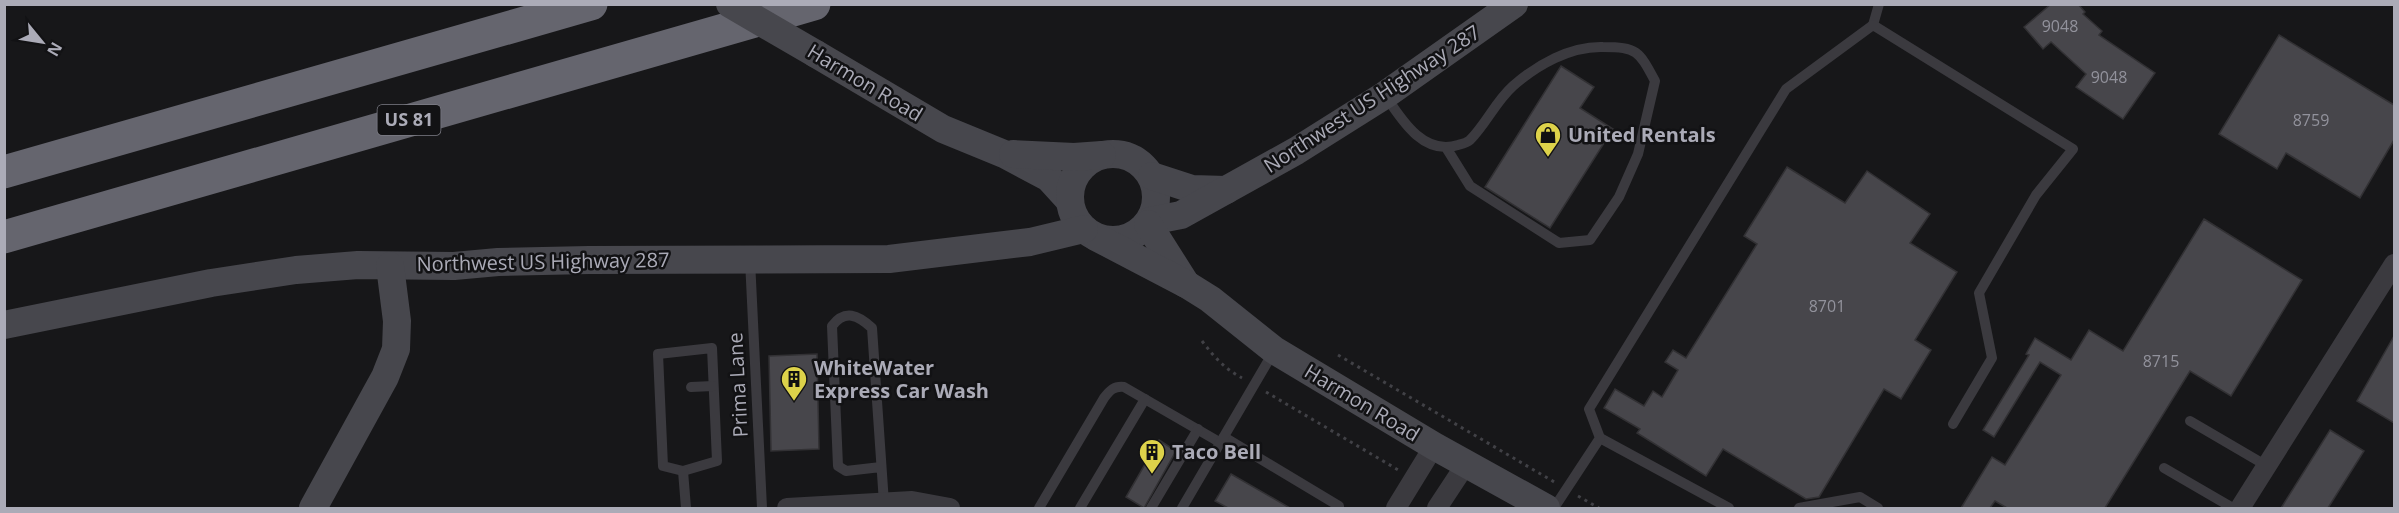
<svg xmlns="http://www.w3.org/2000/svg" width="2399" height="513" viewBox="0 0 2399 513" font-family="'Open Sans',sans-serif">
<rect width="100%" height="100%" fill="#171719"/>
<g fill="#47464b" stroke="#323134" stroke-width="1.5">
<polygon points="2051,4 2078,4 2085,12 2083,14 2102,31 2099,35 2155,73 2123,119 2076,87 2086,74 2051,42 2043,49 2024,27"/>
<polygon points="2279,35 2394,105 2394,140 2360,198 2286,153 2277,169 2219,134"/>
<polygon points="1561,66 1594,87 1580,108 1613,129 1550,228 1485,187"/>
<polygon points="1787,167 1845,203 1867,171 1930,214 1910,243 1957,272 1915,340 1931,350 1901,399 1884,389 1819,497 1806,499 1723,449 1706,476 1637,433 1640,429 1604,408 1615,389 1644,406 1653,391 1662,397 1678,370 1665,362 1673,350 1686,358 1757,244 1744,236"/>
<polygon points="2204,219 2302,280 2231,396 2190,371 2105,508 2007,508 1995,501 1990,508 1961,508 1992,457 2005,465 2061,375 2040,362 1994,437 1983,430 2029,355 2026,354 2035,338 2071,360 2089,330 2123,351"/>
<polygon points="2394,336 2394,423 2357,401"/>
<polygon points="817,354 819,449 771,451 769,356"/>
<polygon points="2330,430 2364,451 2328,508 2281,508"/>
<polygon points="1159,440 1176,451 1144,508 1126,497"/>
<polygon points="1231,474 1290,508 1228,508 1215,501"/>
</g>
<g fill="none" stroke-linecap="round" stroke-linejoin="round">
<g stroke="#414146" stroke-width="3" stroke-dasharray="3 4.5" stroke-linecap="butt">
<path d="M1202 341C1214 357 1225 369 1242 378"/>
<polyline points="1338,355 1556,483"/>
<polyline points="1266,392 1400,471"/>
<polyline points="1578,496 1599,508"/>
</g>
<g stroke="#3b3a3f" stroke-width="10">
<polyline points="1873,25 1879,4"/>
<path d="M1385 95C1401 119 1423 156 1458 145 1462 144 1467 143 1470 140 1486 124 1496 101 1513 86 1537 65 1570 46 1603 47 1637 47 1639 51 1655 81L1638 154 1619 197 1590 240 1559 243 1470 186 1447 149"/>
<polyline points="750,260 762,508"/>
<polygon points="712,348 717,461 683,471 663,466 658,354"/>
<polyline points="691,387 713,386"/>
<polyline points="2190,421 2267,466"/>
<polyline points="1224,437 1339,506 1339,508"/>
<polyline points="1600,438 1729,508"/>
<path d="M881 467 846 471 838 466 832 326C845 309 858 315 872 328L884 503"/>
<polyline points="2164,468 2233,508"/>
<polyline points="683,471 686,508"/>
<path d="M1039 508 1104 398C1110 390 1114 386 1124 387L1221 443"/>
<polyline points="1080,508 1145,399"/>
<polyline points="1151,508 1198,429"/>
<polyline points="1182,508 1274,351"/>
<polyline points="1554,508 1600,438 1589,409 1786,89 1873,25 2073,149 2036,195 1979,293 1992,358 1953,424"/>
<polyline points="1799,508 1860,497 1878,508"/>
</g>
<g stroke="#3b3a3f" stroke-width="20">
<polyline points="787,508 912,501 950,508"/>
<polyline points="1396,508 1434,446"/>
<polyline points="1437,508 1466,464"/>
<polyline points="2240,508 2394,264"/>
</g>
<g stroke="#47474d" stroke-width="28">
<polyline points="816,54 943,129 1004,154 1049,178 1070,201"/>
<circle cx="1113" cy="197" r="43"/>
<polyline points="1013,154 1074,157 1102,155"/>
<polyline points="1152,176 1192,189 1226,190"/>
<polyline points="1150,221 1181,215 1296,151 1385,95 1514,4"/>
<polyline points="1148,224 1186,284"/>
<polyline points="1096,237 1186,284 1210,299 1274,350 1434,446 1546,508"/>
<polyline points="4,325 211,283 296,270 358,265 454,266 498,262 589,260 889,259 1030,242 1084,229"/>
<polyline points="313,508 385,377 396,349 397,321 390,266"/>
</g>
<g stroke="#65656e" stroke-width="33">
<polyline points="4,172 591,4"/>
<polyline points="4,237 814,4"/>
</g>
<polyline stroke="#47474d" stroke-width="28" points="730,4 816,54"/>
</g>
<defs>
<g id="shop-pin" transform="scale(1.35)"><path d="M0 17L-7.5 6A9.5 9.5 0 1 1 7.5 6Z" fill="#ddd24a" stroke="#121214"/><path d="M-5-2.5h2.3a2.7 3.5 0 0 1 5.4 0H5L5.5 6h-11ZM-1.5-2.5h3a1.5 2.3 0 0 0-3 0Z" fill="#111"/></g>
<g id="building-pin" transform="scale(1.35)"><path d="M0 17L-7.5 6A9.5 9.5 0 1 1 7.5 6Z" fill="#ddd24a" stroke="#121214"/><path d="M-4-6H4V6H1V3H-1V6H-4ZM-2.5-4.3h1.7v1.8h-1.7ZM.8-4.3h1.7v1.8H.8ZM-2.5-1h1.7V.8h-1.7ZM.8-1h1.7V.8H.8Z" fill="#111"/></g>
</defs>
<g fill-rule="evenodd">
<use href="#shop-pin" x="1548" y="135"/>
<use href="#building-pin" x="794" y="379"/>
<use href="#building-pin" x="1152" y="452"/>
</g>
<g text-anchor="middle" stroke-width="5" stroke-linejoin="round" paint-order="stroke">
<g font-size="16" fill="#92929c">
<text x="2060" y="32">9048</text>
<text x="2109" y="83">9048</text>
<text x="2311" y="126">8759</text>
<text x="1827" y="312">8701</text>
<text x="2161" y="367">8715</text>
</g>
<rect fill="#121214" stroke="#7d7d86" stroke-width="1.5" x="377.5" y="105" width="63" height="30" rx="4.5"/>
<g font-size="18" font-weight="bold" fill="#ababb7">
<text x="409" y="126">US 81</text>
</g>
<g font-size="20" fill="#ababb7" stroke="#121214">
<text transform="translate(865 83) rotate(31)" y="7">Harmon Road</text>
<text transform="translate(1372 99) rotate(-33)" y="7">Northwest US Highway 287</text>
<text transform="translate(543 262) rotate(-1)" y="7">Northwest US Highway 287</text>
<text transform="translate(738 385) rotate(-93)" y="7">Prima Lane</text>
<text transform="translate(1362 403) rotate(31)" y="7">Harmon Road</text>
</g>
<g font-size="20" font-weight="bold" fill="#ababb7" stroke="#121214" text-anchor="start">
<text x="1568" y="142">United Rentals</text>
<text x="814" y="375">WhiteWater<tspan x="814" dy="23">Express Car Wash</tspan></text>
<text x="1172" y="459">Taco Bell</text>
</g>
</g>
<rect width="2399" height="513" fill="none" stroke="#ababb7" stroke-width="12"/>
<g transform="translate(42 42) rotate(120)" stroke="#121214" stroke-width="4.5" paint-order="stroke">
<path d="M0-4.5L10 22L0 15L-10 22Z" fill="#ababb7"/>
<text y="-9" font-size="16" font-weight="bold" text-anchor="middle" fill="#ababb7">N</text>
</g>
</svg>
